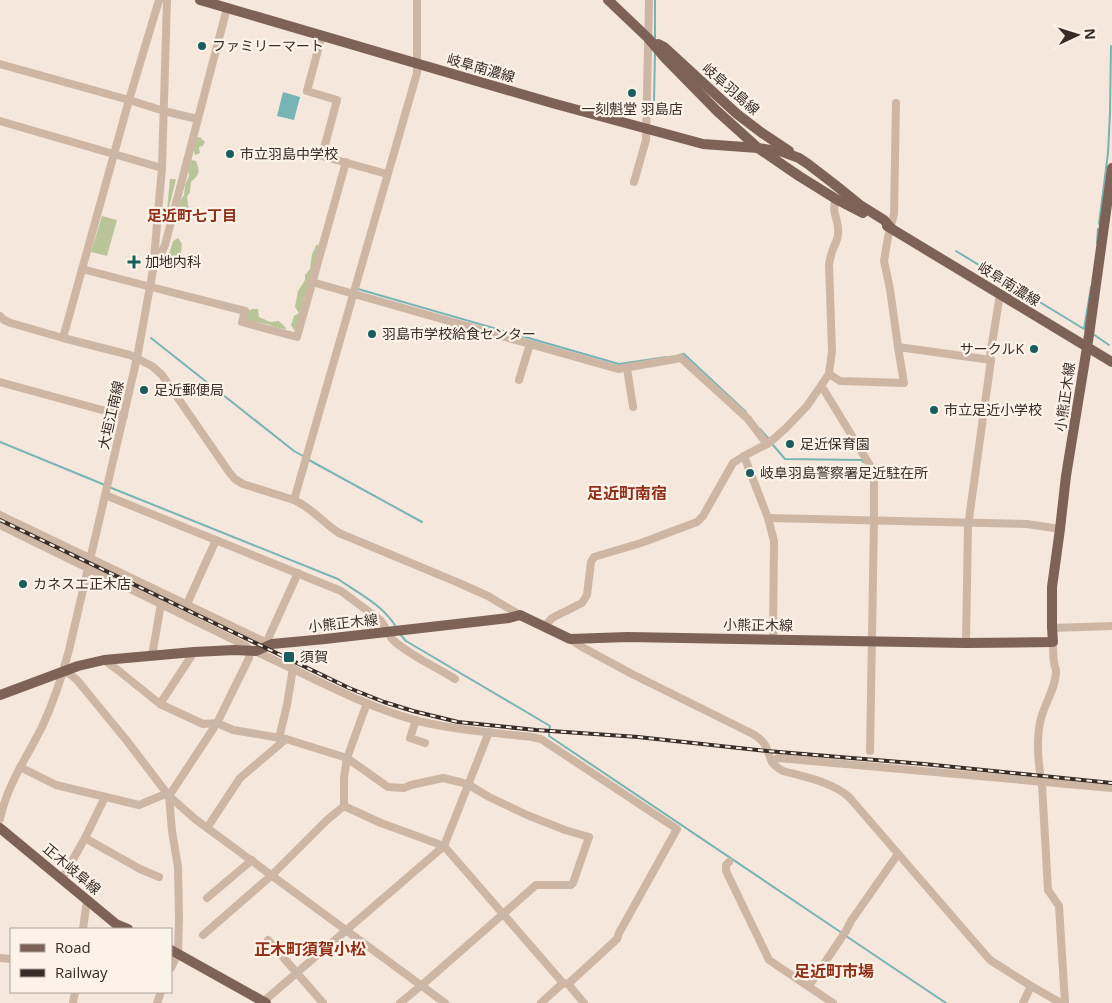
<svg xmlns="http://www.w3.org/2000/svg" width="1112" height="1003" viewBox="0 0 1112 1003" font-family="'Open Sans','Noto Sans JP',sans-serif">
<rect width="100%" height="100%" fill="#f5e7db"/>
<g fill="#b9c599">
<polygon points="200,137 205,142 203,146 199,147 200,153 195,155 193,148 196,138"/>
<path d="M191 160 196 161C200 172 200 174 191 182L190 192 187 197 189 211 178 224V205L184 195 185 185 189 176 188 169Z"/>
<polygon points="170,179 176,179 166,220"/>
<polygon points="102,216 117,220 107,256 91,252"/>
<path d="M178 238 182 244C181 255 181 263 168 264L169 254 173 241Z"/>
<polygon points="317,244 320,248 299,329 294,330 291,325 294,316 299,313 295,307 298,291 305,280 305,275 310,269 312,254"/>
<path d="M252 309H258L259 317 270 322 279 321 287 329C279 329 274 326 266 324 258 322 255 323 246 319V312Z"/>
</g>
<polygon fill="#77b5b4" points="283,92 300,97 294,120 277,116"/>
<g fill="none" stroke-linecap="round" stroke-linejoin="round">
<g stroke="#77b5b4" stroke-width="2">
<polyline points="655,39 655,0"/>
<polyline points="654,101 655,53"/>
<polyline points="1099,224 1108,153 1110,113 1111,46"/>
<polyline points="1097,243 1098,229"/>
<polyline points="956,251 1084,329 1091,287"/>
<polyline points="358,289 619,364 667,357"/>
<polyline points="1093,334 1109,345"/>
<polyline points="151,338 294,451 303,456"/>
<polyline points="679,355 684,354 746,412"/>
<polyline points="760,429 768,438"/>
<polyline points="0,442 105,485"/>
<polyline points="773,445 785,459 862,460 863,462"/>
<polyline points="309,460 422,522"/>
<path d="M109 487 338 579C358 593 383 605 396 627"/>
<polyline points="400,634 406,641 550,726 549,736 842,933"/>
<polyline points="846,936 946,1003"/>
</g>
<g stroke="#ceb6a5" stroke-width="8">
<polyline points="322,35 307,91 337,100 322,156 387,174"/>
<polyline points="0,64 129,100 164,111 197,119"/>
<polyline points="896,103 894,214 888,237 884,261 890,289 898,347"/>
<polyline points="0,121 162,168"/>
<polyline points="634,182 646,140 649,0"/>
<polyline points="156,264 165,245 227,8"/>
<polyline points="82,269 151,287 245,311 242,322 297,337 346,162"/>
<polyline points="312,282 618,369 681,358 748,419 767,444"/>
<path d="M0 316 4 320 11 323 63 338 130 355 152 366 162 375 229 472 235 479 243 484 294 500C311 507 323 523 339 533L459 583 488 596 520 615"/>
<polyline points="63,338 129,100 159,0"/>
<polyline points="627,368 633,407"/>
<polyline points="829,374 840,381 904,383 898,347 991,360"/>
<polyline points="519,380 530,344"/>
<polyline points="0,382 124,416"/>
<polyline points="821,387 824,390 874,472 874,520 870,751"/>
<polyline points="744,456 768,518 774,541 773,639"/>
<path d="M105 495 341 591 380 620C386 626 387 634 393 640 409 655 436 667 455 679"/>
<polyline points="294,500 417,73 417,0"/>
<polyline points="0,515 261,640 272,644"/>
<polyline points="768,518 1027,524 1060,529"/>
<polyline points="0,525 244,645 247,647 248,651"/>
<polyline points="187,604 216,540"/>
<path d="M544 627 552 618 582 603 587 595 591 562 594 557 641 543 697 522 703 516 733 463 744 456 769 443 786 428 807 406 829 374 832 351 829 264C830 259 831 254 833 249 835 244 838 239 838 234 840 220 830 212 836 199"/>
<polyline points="1052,628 1112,626"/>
<path d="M570 639 582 647 632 674 753 734C758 737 762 740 765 745 772 758 768 763 783 771 805 777 832 782 849 797L990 960 1031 986 1061 1003"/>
<polyline points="267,641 298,573"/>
<path d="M1053 642C1053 649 1053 656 1054 662 1054 665 1055 667 1056 670 1057 684 1046 702 1042 715 1035 737 1038 763 1042 785L1048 890 1059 906 1065 1003"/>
<polyline points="966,643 968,526 991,360 990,356 1000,294"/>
<path d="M256 651 259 653C312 677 363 706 418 721 456 730 494 733 532 737L541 739 677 829 619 933 617 939 568 984 563 983 541 1003"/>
<polyline points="152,656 161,604"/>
<polyline points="104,660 119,671 160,704 203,724 217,723 233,730 286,739 347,758 388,787 404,788 411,785 443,778 460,782 469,785 489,797 527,815 565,830 589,837 573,883 571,885 536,885 422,985 400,1003"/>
<polyline points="63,671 71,675 77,680 127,741 169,796 195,819 445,1003"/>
<polyline points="160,704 194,652"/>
<polyline points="416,720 410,738 425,743"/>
<polyline points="279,738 287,705 293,668"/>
<polyline points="772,762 778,758 1112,788"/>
<polyline points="20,767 56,785 139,805 163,795 169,796"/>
<polyline points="344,806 381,823 444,846 563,983"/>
<path d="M0 819C7 785 27 757 42 727 54 701 62 677 69 650L137 358 153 270 162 168 167 0"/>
<polyline points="207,828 240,778 286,739"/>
<polyline points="85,838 140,869 159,877"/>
<polyline points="729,862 726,865 726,871 769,960 833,1003"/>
<polyline points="62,879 85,838 105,797"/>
<polyline points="207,898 252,860"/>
<polyline points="83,929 87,900"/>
<polyline points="203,935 272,875 327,820 344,806 344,778 347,758 367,703"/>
<polyline points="268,940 323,1003"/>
<polyline points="0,958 11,959"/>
<polyline points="171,968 178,953 179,919 178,867 172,831 169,796 217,723 249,658 250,651"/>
<polyline points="568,984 584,1003"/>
<polyline points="809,986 846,931 851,921 898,854"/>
<polyline points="264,1001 444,846 489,732"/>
<polyline points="73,1003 75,992"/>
<polyline points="157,1003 161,992"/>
<polyline points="1023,1003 1031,986"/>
</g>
<g stroke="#7d6257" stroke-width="10">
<polyline points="200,0 552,103 703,144 758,148 783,152 799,158 808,164 834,184 860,205 884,220 891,228"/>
<polyline points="608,0 648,38 665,58 717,111 758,148 799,176 836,199 863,213"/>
<polyline points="658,44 664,47 737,114 762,133 789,151"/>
<polyline points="887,226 1112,362"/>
<polyline points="0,695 78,666 104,660 194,652 234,650 256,651 272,644 325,639 509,618 520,615 570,639 628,637 966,643 1053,642 1052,628 1052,587 1060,529 1066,476 1089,335 1112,168"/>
<polyline points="0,828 116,924 128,929"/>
<polyline points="171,950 266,1003"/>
</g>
<g stroke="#392c27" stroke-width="4">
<polyline id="rail" points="0,520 349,688 384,702 413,711 458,722 536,730 638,737 767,751 924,764 1112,783"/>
</g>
<use href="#rail" stroke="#fbf2e8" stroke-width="2" stroke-dasharray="5.5" stroke-linecap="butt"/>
</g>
<g fill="#185e5f" stroke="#fbf2e8" stroke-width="2">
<circle cx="202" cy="46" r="5"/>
<circle cx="632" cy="93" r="5"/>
<circle cx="230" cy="154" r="5"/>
<path d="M131.5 254.5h5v5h5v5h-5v5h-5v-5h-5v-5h5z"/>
<circle cx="372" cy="334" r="5"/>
<circle cx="1034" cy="349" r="5"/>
<circle cx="144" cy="390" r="5"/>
<circle cx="934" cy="410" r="5"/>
<circle cx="790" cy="444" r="5"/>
<circle cx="750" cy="473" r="5"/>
<circle cx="23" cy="584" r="5"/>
<rect x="283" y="651" width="12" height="12" rx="2.5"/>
</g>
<g text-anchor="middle" stroke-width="4.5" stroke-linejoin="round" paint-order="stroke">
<g font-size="14" fill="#392c27" stroke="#fbf2e8" text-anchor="start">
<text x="212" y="51">ファミリーマート</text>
<text x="632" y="114" text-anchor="middle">一刻魁堂 羽島店</text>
<text x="240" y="159">市立羽島中学校</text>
<text x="145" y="267">加地内科</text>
<text x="382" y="339">羽島市学校給食センター</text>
<text x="1024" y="354" text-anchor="end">サークルK</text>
<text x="154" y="395">足近郵便局</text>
<text x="944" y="415">市立足近小学校</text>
<text x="800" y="449">足近保育園</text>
<text x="760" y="478">岐阜羽島警察署足近駐在所</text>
<text x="33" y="589">カネスエ正木店</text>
<text x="300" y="662">須賀</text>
</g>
<g font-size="14" fill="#392c27" stroke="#fbf2e8">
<text transform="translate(481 68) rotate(16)" y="5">岐阜南濃線</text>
<text transform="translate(731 89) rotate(41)" y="5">岐阜羽島線</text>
<text transform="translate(1009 284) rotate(32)" y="5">岐阜南濃線</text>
<text transform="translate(1065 397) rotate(-82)" y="5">小熊正木線</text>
<text transform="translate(111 415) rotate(-77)" y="5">大垣江南線</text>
<text transform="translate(343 623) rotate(-6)" y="5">小熊正木線</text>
<text transform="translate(758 625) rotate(1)" y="5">小熊正木線</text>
<text transform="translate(72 869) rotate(40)" y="5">正木岐阜線</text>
</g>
<g font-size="15" font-weight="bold" fill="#912e17" stroke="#fbf2e8">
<text x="192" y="221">足近町七丁目</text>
</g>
<g font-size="16" font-weight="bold" fill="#912e17" stroke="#fbf2e8">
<text x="627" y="499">足近町南宿</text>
<text x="310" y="955">正木町須賀小松</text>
<text x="834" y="977">足近町市場</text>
</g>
</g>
<rect x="10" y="928" width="162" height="65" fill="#fbf2e8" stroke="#ada39b"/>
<rect x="20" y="944" width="25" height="8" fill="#7d6257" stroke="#ada39b"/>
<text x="55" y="953" font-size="15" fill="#392c27">Road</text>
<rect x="20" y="969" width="25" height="8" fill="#392c27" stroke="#ada39b"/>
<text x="55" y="978" font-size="15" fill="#392c27">Railway</text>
<g transform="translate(1077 35) rotate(86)" stroke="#fbf2e8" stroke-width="4" paint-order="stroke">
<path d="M0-4L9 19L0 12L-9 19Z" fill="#392c27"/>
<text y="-8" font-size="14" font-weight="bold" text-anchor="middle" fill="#392c27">N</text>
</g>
</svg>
